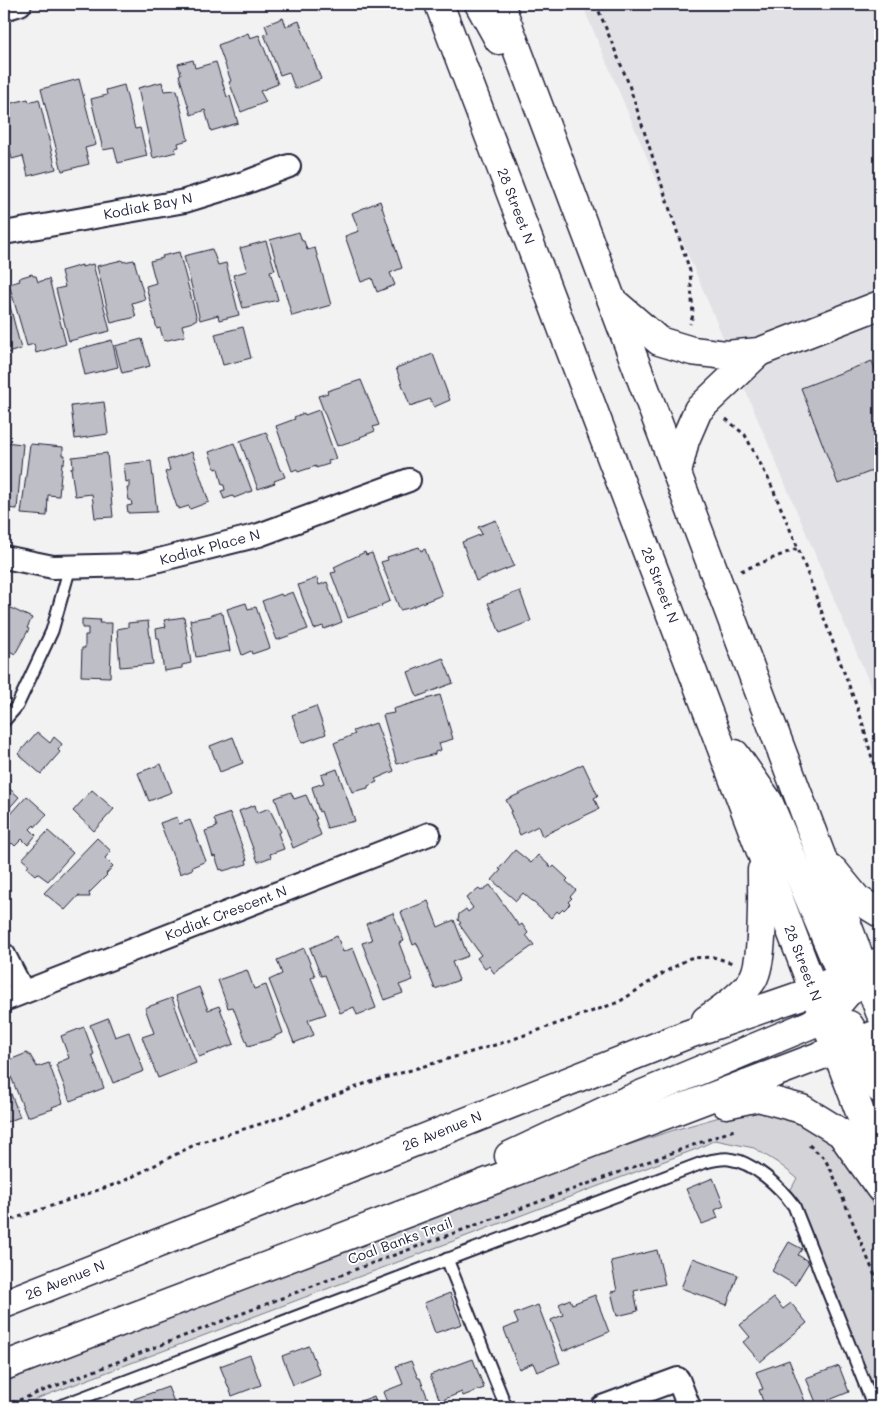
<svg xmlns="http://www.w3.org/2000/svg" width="884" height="1411" viewBox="0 0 884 1411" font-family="Mali,sans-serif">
<rect width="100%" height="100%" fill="#f2f2f3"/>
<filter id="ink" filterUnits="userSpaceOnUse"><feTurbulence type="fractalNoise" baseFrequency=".02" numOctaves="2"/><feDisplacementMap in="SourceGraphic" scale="10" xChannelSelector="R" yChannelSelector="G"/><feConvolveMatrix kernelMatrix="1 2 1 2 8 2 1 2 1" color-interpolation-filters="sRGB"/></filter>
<g filter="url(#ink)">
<polygon fill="#e2e2e6" points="582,4 880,4 880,708"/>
<polygon fill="#d3d3d8" stroke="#7a7a8a" points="758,1106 836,1138 880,1218 880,1407 873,1407 787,1197 797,1178 778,1163 754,1148 715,1140 699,1148 15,1407 4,1407 4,1366 325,1244 674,1130"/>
<g fill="#bebec6" stroke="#22223b">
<polygon points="283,18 286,26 299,21 321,79 295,89 289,72 280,75 264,34 268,33 265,25"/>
<polygon points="248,33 250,38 259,35 278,84 260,91 266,102 241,112 229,82 231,81 218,45"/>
<polygon points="193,60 195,68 216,62 227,97 230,96 238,123 211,131 205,110 191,115 179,75 181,74 178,64"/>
<polygon points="79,79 96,145 85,148 89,164 62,171 41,89"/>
<polygon points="162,82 164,91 177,90 188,140 178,143 179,147 175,148 176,152 153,158 138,88"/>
<polygon points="124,85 135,129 140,128 147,156 118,163 114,148 103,150 91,99 107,95 106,90"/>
<polygon points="28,99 29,102 39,99 56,169 28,176 23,156 12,159 4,126 4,108 9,106 8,104"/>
<polygon points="380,201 402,268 390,273 395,285 377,292 372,278 361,282 345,236 359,231 352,213"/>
<polygon points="299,232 302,241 304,241 307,250 315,248 331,305 292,316 270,240"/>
<polygon points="266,241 275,270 270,271 278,300 243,308 233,275 247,271 240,248"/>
<polygon points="212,249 218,265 226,263 239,315 219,320 218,315 200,320 184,256"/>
<polygon points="179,252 197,319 193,321 193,322 182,325 185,336 164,341 160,328 157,329 146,286 156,283 150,261 163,258 162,256"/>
<polygon points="122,260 123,262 134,260 145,299 132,303 136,317 111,323 97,266"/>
<polygon points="93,264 110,331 69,341 56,289 65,287 61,271 82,265 82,267"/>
<polygon points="32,274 33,276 36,276 38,282 49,279 66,344 36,353 34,344 27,346 9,284 20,281 19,279 22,277"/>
<polygon points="4,282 21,349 4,354"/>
<polygon points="243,327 251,358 223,365 215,334"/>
<polygon points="142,339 150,366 122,373 115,346"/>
<polygon points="112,340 118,367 85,375 79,349"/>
<polygon points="433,354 450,400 434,407 430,399 410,406 396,368"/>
<polygon points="872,361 880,382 880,468 838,484 801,388"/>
<polygon points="361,380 379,425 373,427 375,431 360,437 361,438 337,446 318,396 328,393 327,391"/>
<polygon points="104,402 108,434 75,439 71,406"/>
<polygon points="319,410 336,459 328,461 329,464 316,468 316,466 298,472 297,469 292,471 276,426 295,419 294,417 304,413 305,415"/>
<polygon points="266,432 280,470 282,470 285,477 274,481 275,483 258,489 240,441"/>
<polygon points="4,442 23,444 17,509 4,508"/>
<polygon points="234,443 252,491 234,498 233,496 224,499 221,491 225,490 224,485 222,485 218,468 215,469 209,452"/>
<polygon points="30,444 63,447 63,455 65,455 64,463 62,463 59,496 48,495 47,516 21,514"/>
<polygon points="192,452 209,502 190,509 189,506 179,509 179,507 177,507 165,472 170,470 167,460"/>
<polygon points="107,453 113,517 95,518 92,494 75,496 71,468 73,468 72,457"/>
<polygon points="151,461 157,512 128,513 127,506 132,505 131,500 129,500 127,488 129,488 129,481 126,482 124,464"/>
<polygon points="496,520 514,566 476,581 462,542 482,534 478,527"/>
<polygon points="419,547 421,551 425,549 442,595 409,608 400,610 381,562 388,560 387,557"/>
<polygon points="365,552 366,555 372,553 390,601 381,605 382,606 348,618 331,573 336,572 334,567"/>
<polygon points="317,578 319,585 327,582 342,622 324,629 323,626 314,629 298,585"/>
<polygon points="520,591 531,621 500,633 488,603"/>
<polygon points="293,592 308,629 277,640 262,601 281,594 282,596"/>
<polygon points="246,603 248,609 256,607 270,648 252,654 251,651 242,655 227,609"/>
<polygon points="4,605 32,618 27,628 29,629 15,654 4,648"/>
<polygon points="221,612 221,614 223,614 230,651 196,657 190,620 211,616 211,615"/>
<polygon points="184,617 191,663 182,665 182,668 164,671 159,638 157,638 156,629 166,627 164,620"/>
<polygon points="82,619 100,620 99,623 112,623 110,677 81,676 82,648 85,648 85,635 88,635 88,628 82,628"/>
<polygon points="148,621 153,664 120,667 117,629 128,627 128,623"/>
<polygon points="443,658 453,683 417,697 408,672"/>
<polygon points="440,695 453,739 439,743 441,750 435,752 435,754 397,764 383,715 394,713 393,709"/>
<polygon points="316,706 326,734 302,743 292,715"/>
<polygon points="376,723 394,771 375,779 377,782 368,786 368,788 352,792 334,743 355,734 353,731"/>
<polygon points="37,732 50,743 54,737 62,744 58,750 60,752 41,774 18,754"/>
<polygon points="233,737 243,763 220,772 210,746"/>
<polygon points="161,764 172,792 149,801 138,773"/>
<polygon points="583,764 598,796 594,798 599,809 542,836 538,826 520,835 510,812 512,811 506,800"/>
<polygon points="337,769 355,821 327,828 321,811 319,812 312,787 324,783 321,775"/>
<polygon points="4,784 19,797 4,814"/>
<polygon points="92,790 114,809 94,831 73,811"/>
<polygon points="291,792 294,799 306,795 317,819 315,819 321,835 293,848 275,798"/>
<polygon points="27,796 47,814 35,827 34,825 30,829 36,835 28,845 22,839 15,846 12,843 8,847 4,844 4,822"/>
<polygon points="255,805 257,813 269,808 281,832 278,833 284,849 270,854 271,857 258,862 239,811"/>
<polygon points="230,813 247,860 246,860 247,864 223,871 222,869 220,870 215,856 213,857 205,831 217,827 214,819"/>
<polygon points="177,817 179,824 190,820 206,861 192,867 193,869 180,874 160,823"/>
<polygon points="48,831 73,853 48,881 37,873 35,875 27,868 29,865 22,859"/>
<polygon points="97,838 111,851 105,858 113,866 106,874 107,875 89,893 90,897 79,897 79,895 65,910 44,893"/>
<polygon points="515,850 531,863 538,855 552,868 554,866 568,879 566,881 576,890 570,897 572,898 568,902 570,904 564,910 563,909 559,913 557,911 551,918 523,893 516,901 492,880 501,870 499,869"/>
<polygon points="490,885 519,926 522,924 528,933 526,935 534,945 494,973 489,966 485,969 477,958 481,955 459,924 461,923 458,920 459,914 466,909 468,912 473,908 466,898 479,889 481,891"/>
<polygon points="428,901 438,927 454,920 468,956 452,962 459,980 435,989 417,943 413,945 401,912"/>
<polygon points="393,913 404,941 399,943 413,980 399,985 403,993 384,1000 362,943 372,940 366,924"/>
<polygon points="337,936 343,952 353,948 376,1008 357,1015 354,1007 340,1013 325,975 321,976 310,948"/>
<polygon points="304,948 315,976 311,978 326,1014 308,1020 314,1035 294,1043 269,980 282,974 277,960"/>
<polygon points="247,970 254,989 266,985 283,1033 275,1036 275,1038 248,1046 233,1007 228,1008 218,980"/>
<polygon points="199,987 208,1010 219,1006 234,1044 199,1057 176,996"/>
<polygon points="172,998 196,1063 158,1078 142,1037 154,1033 145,1008"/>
<polygon points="108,1018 115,1037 129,1032 144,1071 113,1083 90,1025"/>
<polygon points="84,1027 94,1054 92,1055 104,1088 70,1101 56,1065 58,1064 57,1063 69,1058 61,1036"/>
<polygon points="27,1053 28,1055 30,1055 37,1067 49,1063 63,1103 52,1107 53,1109 27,1117 6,1064 8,1063 7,1061"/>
<polygon points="4,1076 20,1117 4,1123"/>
<polygon points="713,1178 724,1206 715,1210 718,1218 702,1224 686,1189"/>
<polygon points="789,1242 802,1249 798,1255 809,1262 795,1285 772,1271"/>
<polygon points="657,1250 665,1284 634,1291 638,1311 617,1316 611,1292 617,1291 611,1261"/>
<polygon points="693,1258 738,1275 727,1305 681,1288"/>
<polygon points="450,1293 462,1324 435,1333 424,1303"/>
<polygon points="595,1295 609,1332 563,1351 551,1320 563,1315 559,1304 570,1299 572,1304"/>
<polygon points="774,1298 783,1309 791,1303 807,1323 760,1362 743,1342 750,1337 740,1325"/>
<polygon points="538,1305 560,1363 537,1372 533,1363 519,1369 504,1329 518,1323 514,1314"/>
<polygon points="309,1346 320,1374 293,1385 282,1356"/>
<polygon points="250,1355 261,1385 232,1396 220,1366"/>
<polygon points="473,1359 484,1388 463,1396 462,1392 440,1401 430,1375"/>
<polygon points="789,1360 806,1404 797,1407 765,1407 759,1390 763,1389 756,1372"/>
<polygon points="411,1361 418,1378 420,1378 431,1407 389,1407 383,1392 403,1384 396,1366"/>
<polygon points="839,1366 849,1392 817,1405 806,1378"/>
<polygon points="168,1387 176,1407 138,1407 134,1399"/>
<polygon points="374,1396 378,1407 345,1407"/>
</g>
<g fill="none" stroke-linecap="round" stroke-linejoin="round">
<g stroke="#22223b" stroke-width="15">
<g id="lane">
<polyline points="4,721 17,706 52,631 70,567"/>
<polyline points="447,1259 506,1407"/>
<path d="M58 1407 702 1163C710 1161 720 1158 729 1159 754 1162 780 1187 794 1206L874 1407"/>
</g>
</g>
<g stroke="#22223b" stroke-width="26">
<g id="street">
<polyline points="4,9 20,4"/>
<polyline points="4,233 185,201 247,182 289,166"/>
<polyline points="4,557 53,567 139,565 259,535 409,480"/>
<polyline points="4,955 23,992"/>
<polyline points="4,1000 429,834"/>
<polyline points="602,1407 678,1379 689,1407"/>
</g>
</g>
<g stroke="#22223b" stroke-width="31">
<g id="secondary">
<polyline points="439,4 880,1165"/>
<polyline points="479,4 499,40"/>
<polyline points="500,4 880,1012"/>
<polyline points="615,303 659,341 692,351 726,355 759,352 880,305"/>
<polyline points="677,473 685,440 698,410 759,352"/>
<polyline points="735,754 768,801 842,976 852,990"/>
<polyline points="834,871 857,899 880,913"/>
<path d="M706 1020C721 1010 744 994 753 979 764 960 762 894 762 870"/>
<polyline points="849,1025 859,1041 880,1089"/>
<polyline points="726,1104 758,1097 802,1109 841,1133 880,1188"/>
<path d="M509 1156 626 1101 809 1025C836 1011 848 994 863 968"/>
<polyline points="4,1304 686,1035 814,991 842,976 879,962"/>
<polyline points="4,1366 880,1033"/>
</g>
</g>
<g stroke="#22223b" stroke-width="3" stroke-dasharray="4 4" stroke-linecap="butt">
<polyline points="596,4 628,82 690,271 693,315 690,324"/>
<polyline points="726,419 745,435 769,480 798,548 861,718 880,787"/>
<polyline points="741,571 798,548"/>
<polyline points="809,1145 824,1158 832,1172 880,1288"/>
<polyline points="4,1222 122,1182 198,1143 270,1121 364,1084 505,1042 619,1002 665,972 690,958 713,957 733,963"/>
<polyline points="4,1406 359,1268 734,1130"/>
</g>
<use href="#lane" stroke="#fff" stroke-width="11"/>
<use href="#street" stroke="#fff" stroke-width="22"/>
<use href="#secondary" stroke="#fff" stroke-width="28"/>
</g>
</g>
<g text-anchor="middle" stroke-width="4" stroke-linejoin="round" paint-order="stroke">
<g font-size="14" fill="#22223b" stroke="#fff">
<text transform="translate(148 206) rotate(-11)" y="5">Kodiak Bay N</text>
<text transform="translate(516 206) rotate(69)" y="5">28 Street N</text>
<text transform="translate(210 547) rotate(-15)" y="5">Kodiak Place N</text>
<text transform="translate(660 585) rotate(69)" y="5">28 Street N</text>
<text transform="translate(226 913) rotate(-21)" y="5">Kodiak Crescent N</text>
<text transform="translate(803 963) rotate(69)" y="5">28 Street N</text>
<text transform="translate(442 1131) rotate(-22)" y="5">26 Avenue N</text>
<text transform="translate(400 1241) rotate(-20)" y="5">Coal Banks Trail</text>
<text transform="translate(65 1280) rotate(-22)" y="5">26 Avenue N</text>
</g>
</g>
<rect width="884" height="1411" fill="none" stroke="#fff" stroke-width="20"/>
<rect x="10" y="10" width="864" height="1391" fill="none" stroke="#22223b" stroke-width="2" filter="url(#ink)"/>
</svg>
